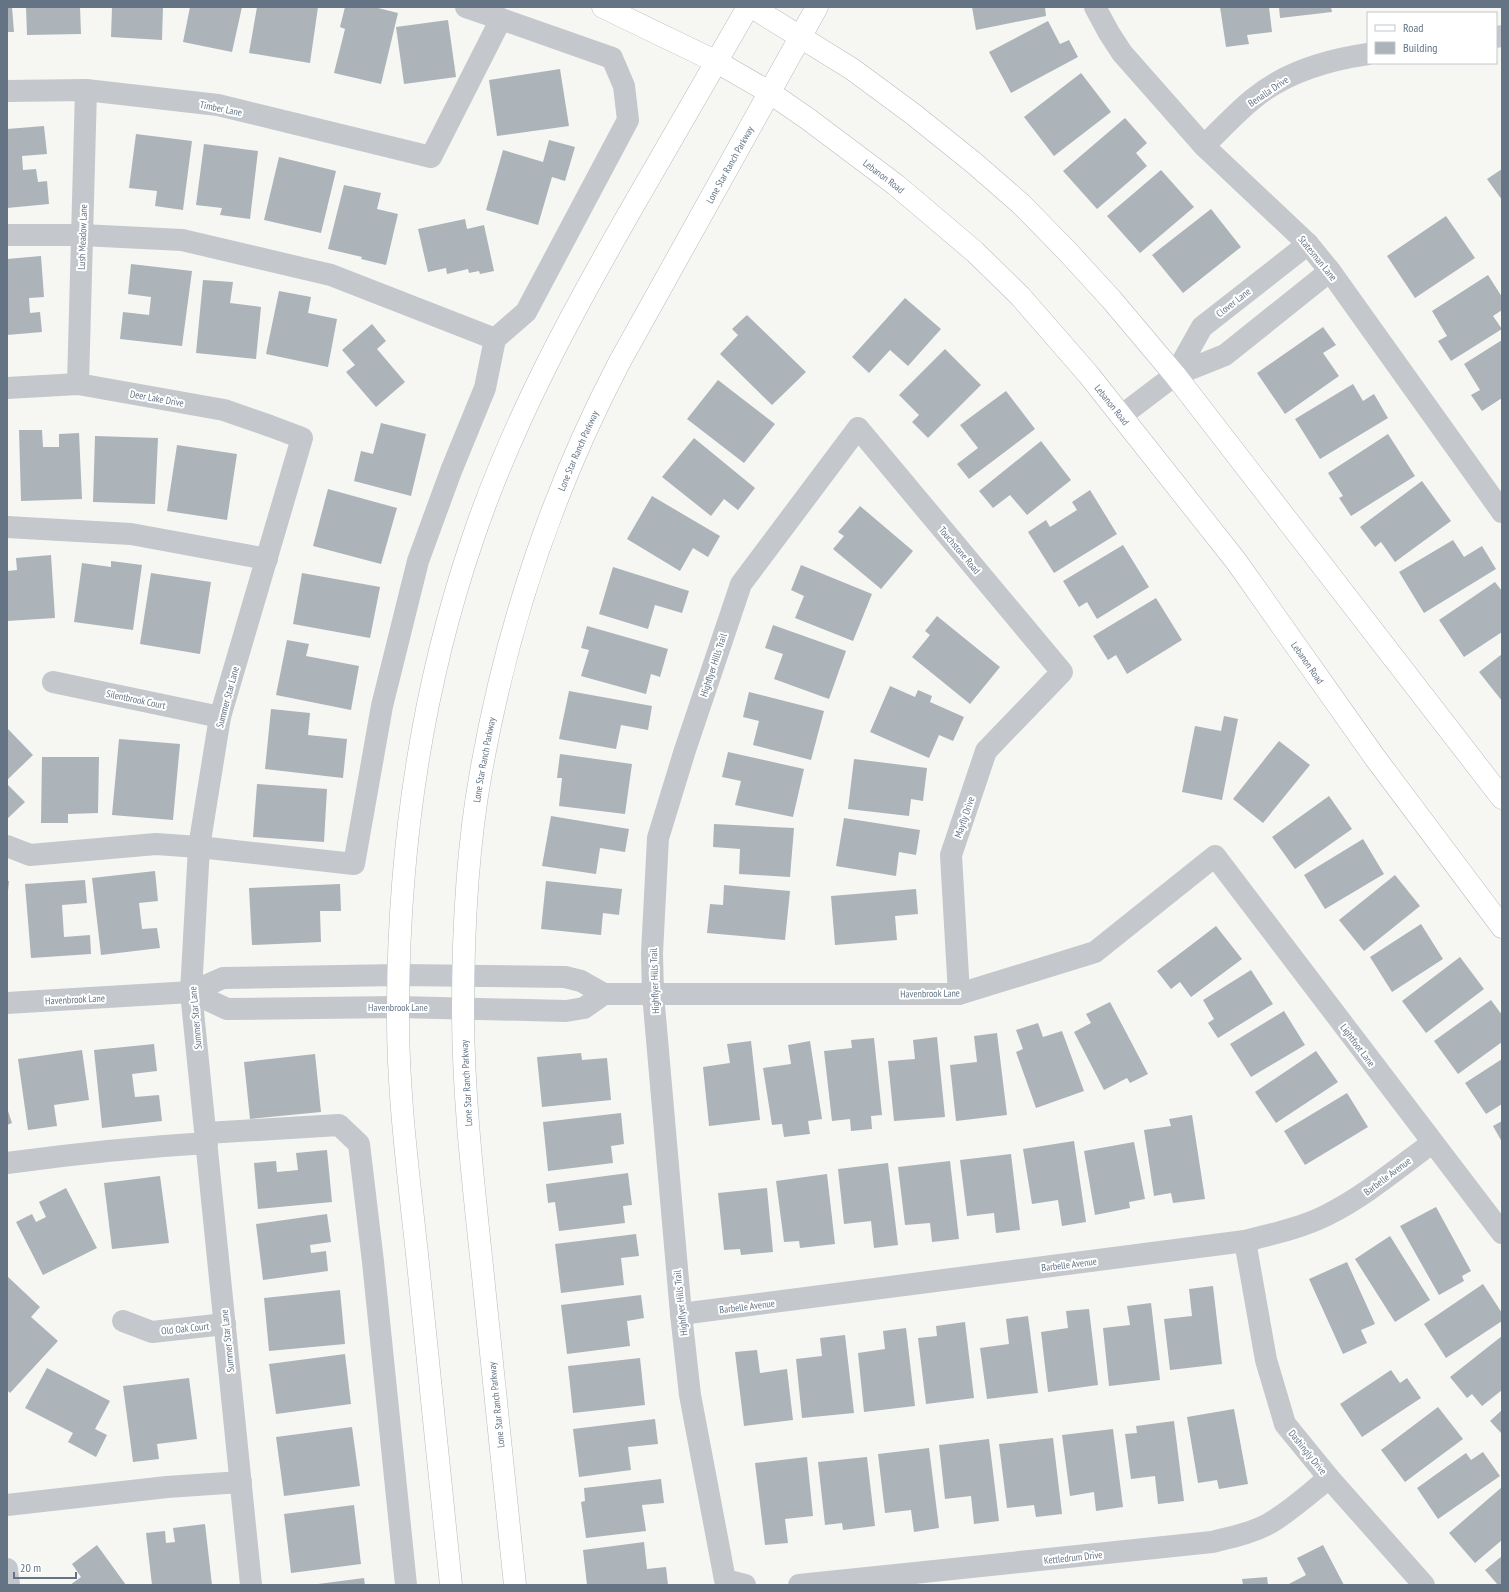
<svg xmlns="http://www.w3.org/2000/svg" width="1509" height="1592" viewBox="0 0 1509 1592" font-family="'PT Sans Narrow',sans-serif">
<rect width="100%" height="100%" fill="#f6f7f3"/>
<g fill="#acb3b9">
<polygon points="7,7 12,7 14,32 7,32"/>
<polygon points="26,7 80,7 81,34 27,35"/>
<polygon points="112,7 163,7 162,40 111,37"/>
<polygon points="190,7 242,7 232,52 183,42"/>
<polygon points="257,7 318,7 310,63 249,53"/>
<polygon points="345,7 374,7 398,13 381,84 334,73 345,29 340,27"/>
<polygon points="972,7 1045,7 1046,16 976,30"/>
<polygon points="1220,7 1269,7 1272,32 1247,35 1249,44 1226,47"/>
<polygon points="1279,7 1331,7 1332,12 1280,18"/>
<polygon points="448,20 456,77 404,84 396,27"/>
<polygon points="1048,21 1060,44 1069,40 1078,57 1011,93 989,52"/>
<polygon points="560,69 569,126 497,136 489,80"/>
<polygon points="1081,73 1111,112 1054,156 1024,117"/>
<polygon points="1125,118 1147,143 1136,153 1147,166 1097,209 1063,171"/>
<polygon points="44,126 47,154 22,156 23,170 36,169 38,182 47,181 49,204 7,208 7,129"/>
<polygon points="136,134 192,141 183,210 155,206 157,191 129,188"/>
<polygon points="549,140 575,147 565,181 552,177 538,225 486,210 503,150 543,162"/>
<polygon points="204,144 258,151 250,219 220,215 222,208 196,205"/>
<polygon points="279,157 336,171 321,233 264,220"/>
<polygon points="1502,169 1502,200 1487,179"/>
<polygon points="1161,170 1194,207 1140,253 1107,216"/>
<polygon points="344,185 381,193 377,209 398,214 386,265 361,259 362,257 328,249"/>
<polygon points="1211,209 1241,247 1183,293 1152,255"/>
<polygon points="1446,216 1475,258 1415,298 1387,256"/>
<polygon points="465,219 467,229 484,225 494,271 480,274 479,271 469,273 468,269 447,274 446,268 428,272 418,229"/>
<polygon points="41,256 44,297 29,298 30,313 40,312 42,332 7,335 7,259"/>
<polygon points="131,264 192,271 182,346 120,339 123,312 149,315 151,297 128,294"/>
<polygon points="1488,275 1502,297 1502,310 1493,316 1502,329 1451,361 1438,341 1447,336 1432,311"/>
<polygon points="203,280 233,282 230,303 261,307 256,359 196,353"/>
<polygon points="279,291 311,297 308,313 337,319 328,367 266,354"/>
<polygon points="905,298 941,329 908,366 890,350 869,373 852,357"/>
<polygon points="747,315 806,372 772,405 720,354 738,335 732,329"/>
<polygon points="372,324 386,341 377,349 405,382 376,407 346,372 355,365 342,350"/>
<polygon points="1323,327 1336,345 1323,353 1339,376 1285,414 1257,373"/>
<polygon points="1502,340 1502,398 1482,411 1471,395 1480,390 1464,364"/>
<polygon points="945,349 981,385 928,438 912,422 919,415 899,395"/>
<polygon points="718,380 775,424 744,463 687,419"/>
<polygon points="1353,384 1363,401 1374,394 1388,418 1320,459 1295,419"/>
<polygon points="1006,391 1035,429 969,479 957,464 978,448 960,425"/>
<polygon points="381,423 426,434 411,496 354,481 361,451 373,454"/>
<polygon points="19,430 42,430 43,447 59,447 59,434 79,433 82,499 21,501"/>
<polygon points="1388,434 1415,476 1351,516 1339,498 1343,496 1328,473"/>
<polygon points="95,436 158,438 155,504 93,502"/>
<polygon points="694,438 755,488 738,510 724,499 711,516 662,477"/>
<polygon points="1041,441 1071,480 1027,515 1010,495 993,508 979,491"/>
<polygon points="177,445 237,454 227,520 167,511"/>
<polygon points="1422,481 1451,521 1395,562 1381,542 1375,547 1360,527"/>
<polygon points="328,489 397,508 381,564 313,546"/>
<polygon points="1090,490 1117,534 1054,573 1028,532 1046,520 1050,527 1077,510 1072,502"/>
<polygon points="652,496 720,536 708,557 693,548 680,571 627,539"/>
<polygon points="860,506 913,551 881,589 833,549 844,536 838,532"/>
<polygon points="1453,540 1464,557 1482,546 1496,569 1424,613 1399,572"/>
<polygon points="1123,545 1149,587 1097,619 1087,602 1079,607 1063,581"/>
<polygon points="51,555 55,618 7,621 7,571 17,570 16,558"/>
<polygon points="111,561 142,565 133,630 74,622 82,563 111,567"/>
<polygon points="801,565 872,594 853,641 795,618 804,596 791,590"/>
<polygon points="613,567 689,591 682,613 655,605 648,629 599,614"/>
<polygon points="151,573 211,582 200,654 140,644"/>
<polygon points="302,573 380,587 370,638 293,624"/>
<polygon points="1495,582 1502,591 1502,632 1464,657 1439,620"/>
<polygon points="1156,598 1182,640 1127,674 1116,655 1108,660 1093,636"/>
<polygon points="937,616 1000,667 970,704 912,657 930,635 925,631"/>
<polygon points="773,625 846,651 829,699 774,679 783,654 765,648"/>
<polygon points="587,626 668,649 660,677 651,674 646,694 581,676 589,650 581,648"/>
<polygon points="287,640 309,644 306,656 359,666 351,710 276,695"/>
<polygon points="1502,654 1502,701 1479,672"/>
<polygon points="890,686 915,697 918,690 932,696 930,702 964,717 953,741 939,735 929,758 870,732"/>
<polygon points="569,691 652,706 648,730 621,725 616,749 559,739"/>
<polygon points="749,692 824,711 811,760 753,745 759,721 743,717"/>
<polygon points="271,709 310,713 308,735 347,739 343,778 265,769"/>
<polygon points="1224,716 1238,719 1222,800 1182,792 1195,726 1221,731"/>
<polygon points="7,728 33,755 7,780"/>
<polygon points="119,739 180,744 173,820 112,815"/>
<polygon points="1279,741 1310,765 1263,823 1233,799"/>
<polygon points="728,752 804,769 793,817 735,805 741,781 722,777"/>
<polygon points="560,754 632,764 625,814 559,806 562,778 557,778"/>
<polygon points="42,757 99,757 98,813 68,814 68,823 41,823"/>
<polygon points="854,759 927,768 923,801 911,799 909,816 848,809"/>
<polygon points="7,784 25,802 7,819"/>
<polygon points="257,784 327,789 324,842 253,837"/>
<polygon points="1329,796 1352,829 1295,869 1272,837"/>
<polygon points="551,816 629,829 625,852 600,848 596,874 542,866"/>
<polygon points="844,818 920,830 916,855 899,852 896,876 836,866"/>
<polygon points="714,824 794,828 790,877 739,874 740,849 713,847"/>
<polygon points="1363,839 1384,874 1325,909 1304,875"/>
<polygon points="155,871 158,901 139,903 142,929 157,928 160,948 101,955 92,878"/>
<polygon points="1395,875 1420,906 1364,951 1339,920"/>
<polygon points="85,880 87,903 62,905 64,937 90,935 91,954 31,958 25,884"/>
<polygon points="7,881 9,881 8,891 7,891"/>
<polygon points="546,881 622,889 619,915 603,913 601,935 541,929"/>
<polygon points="340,884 341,911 320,911 321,942 252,945 249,888"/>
<polygon points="724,885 790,891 785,940 707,933 710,904 723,905"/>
<polygon points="916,889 918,914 895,916 897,940 835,945 831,896"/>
<polygon points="1421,924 1443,959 1392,992 1370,957"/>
<polygon points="1216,926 1242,959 1191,997 1180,982 1171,989 1157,971"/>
<polygon points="1460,957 1484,989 1426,1033 1402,1001"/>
<polygon points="1251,970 1273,1004 1218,1038 1208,1023 1214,1019 1203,1000"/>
<polygon points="1491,1000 1502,1015 1502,1042 1458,1074 1434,1041"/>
<polygon points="1110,1002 1148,1074 1130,1083 1127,1078 1104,1090 1074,1032 1091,1023 1086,1014"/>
<polygon points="1284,1011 1305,1045 1251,1077 1230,1044"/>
<polygon points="1038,1023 1043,1037 1062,1031 1084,1091 1036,1108 1016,1052 1023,1049 1016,1030"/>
<polygon points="997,1033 1007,1115 956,1121 950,1065 977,1062 974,1036"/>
<polygon points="937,1037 945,1117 894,1121 888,1061 915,1059 913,1040"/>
<polygon points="874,1038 882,1115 871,1116 872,1129 851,1131 850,1119 832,1121 824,1051 852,1048 851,1040"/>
<polygon points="751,1041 760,1120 709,1126 703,1067 730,1063 727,1044"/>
<polygon points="810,1041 822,1119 808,1121 810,1134 784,1137 782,1124 772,1125 763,1068 791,1064 788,1045"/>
<polygon points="154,1044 157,1071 132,1074 135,1097 159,1095 162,1121 102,1128 94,1050"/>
<polygon points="82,1050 89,1100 54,1105 57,1126 28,1130 18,1059"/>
<polygon points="1316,1051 1338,1082 1276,1123 1255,1092"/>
<polygon points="581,1053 582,1060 607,1058 611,1100 542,1107 537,1057"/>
<polygon points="315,1054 321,1112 250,1119 244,1062"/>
<polygon points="1502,1059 1502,1104 1486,1114 1465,1083"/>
<polygon points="1347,1093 1368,1127 1305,1165 1284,1131"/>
<polygon points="7,1108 12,1123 7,1125"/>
<polygon points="621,1113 624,1144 611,1146 613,1163 548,1171 543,1122"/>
<polygon points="1192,1115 1205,1199 1173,1203 1171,1193 1154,1196 1144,1130 1171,1126 1169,1119"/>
<polygon points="1502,1121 1502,1142 1493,1126"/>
<polygon points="1074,1141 1086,1222 1062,1226 1058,1200 1032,1204 1023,1149"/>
<polygon points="1134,1142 1145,1199 1129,1202 1130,1208 1095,1215 1084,1151"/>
<polygon points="327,1150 332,1202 258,1209 254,1163 276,1161 277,1172 298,1170 296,1153"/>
<polygon points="1011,1154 1020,1230 996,1233 994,1213 967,1216 960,1160"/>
<polygon points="950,1161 959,1239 932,1242 930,1223 905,1225 898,1167"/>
<polygon points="888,1163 898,1245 874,1248 871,1221 844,1224 838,1169"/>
<polygon points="628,1173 632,1205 623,1206 625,1223 559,1231 555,1202 548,1203 546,1184"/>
<polygon points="827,1174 835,1244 800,1248 799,1241 784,1242 776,1181"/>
<polygon points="160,1176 169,1243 112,1249 104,1183"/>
<polygon points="66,1188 97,1248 43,1275 16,1222 32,1214 36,1222 46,1217 39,1202"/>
<polygon points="767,1188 773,1252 741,1255 740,1249 724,1250 718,1193"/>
<polygon points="1436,1207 1471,1271 1462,1276 1464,1281 1439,1295 1400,1226"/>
<polygon points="327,1214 331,1242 310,1245 311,1253 326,1251 328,1271 263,1280 256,1224"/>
<polygon points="636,1234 639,1256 621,1258 624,1285 561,1293 555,1244"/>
<polygon points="1390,1236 1430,1300 1395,1322 1355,1259"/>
<polygon points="1347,1262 1375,1324 1361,1330 1367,1343 1343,1354 1309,1279"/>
<polygon points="7,1276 40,1307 31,1317 58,1341 10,1393 7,1390"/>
<polygon points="1483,1284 1502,1313 1502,1321 1446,1358 1424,1324"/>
<polygon points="1213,1286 1222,1364 1170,1370 1164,1319 1192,1316 1189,1289"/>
<polygon points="340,1290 345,1344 269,1351 264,1298"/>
<polygon points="641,1295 644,1318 627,1321 630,1346 567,1354 561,1305"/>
<polygon points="1151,1303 1160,1380 1109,1386 1103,1328 1130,1325 1127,1306"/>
<polygon points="1089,1309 1098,1385 1048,1392 1041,1332 1068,1328 1066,1311"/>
<polygon points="1028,1316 1038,1393 987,1399 980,1348 1009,1344 1006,1319"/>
<polygon points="965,1322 974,1398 926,1404 918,1338 937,1336 936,1326"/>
<polygon points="906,1328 915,1406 864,1412 858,1353 885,1349 883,1331"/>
<polygon points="845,1335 854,1413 802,1418 796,1359 822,1356 820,1338"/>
<polygon points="1502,1336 1502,1390 1482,1406 1472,1394 1467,1398 1450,1377"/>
<polygon points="757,1350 760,1373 787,1369 793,1420 744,1426 735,1352"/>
<polygon points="345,1354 351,1404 276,1414 269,1364"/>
<polygon points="640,1358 645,1405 573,1413 568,1366"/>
<polygon points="47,1368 110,1401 95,1429 107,1435 96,1457 68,1442 73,1433 25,1408"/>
<polygon points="1391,1370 1400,1383 1407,1378 1421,1398 1362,1437 1340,1404"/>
<polygon points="189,1378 197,1439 157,1444 159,1459 133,1462 123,1386"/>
<polygon points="1438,1407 1463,1439 1405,1482 1381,1450"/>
<polygon points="1234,1409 1248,1484 1219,1489 1217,1480 1198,1483 1187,1417"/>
<polygon points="1502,1410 1502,1434 1490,1421"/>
<polygon points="655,1419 658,1444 628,1447 631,1470 579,1477 573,1429"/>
<polygon points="1174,1421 1184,1501 1158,1504 1155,1476 1131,1479 1125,1434 1137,1433 1136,1426"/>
<polygon points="352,1427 360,1486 284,1496 276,1437"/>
<polygon points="1113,1429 1123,1507 1096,1511 1094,1492 1070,1496 1062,1435"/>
<polygon points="1053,1438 1062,1514 1036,1517 1034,1505 1007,1508 999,1444"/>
<polygon points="989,1439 999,1521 974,1524 971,1496 945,1499 939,1445"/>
<polygon points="929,1448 939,1528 914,1532 911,1510 885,1513 878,1454"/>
<polygon points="1483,1452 1500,1476 1438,1519 1417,1488 1466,1453 1471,1460"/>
<polygon points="807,1457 813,1516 785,1519 788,1543 765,1545 755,1463"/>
<polygon points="867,1457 875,1526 843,1530 842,1523 825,1525 818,1462"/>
<polygon points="661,1479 664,1503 642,1505 646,1531 586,1538 581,1502 585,1501 584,1488"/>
<polygon points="1502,1487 1502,1540 1475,1563 1449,1533"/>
<polygon points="354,1505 361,1564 291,1573 284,1514"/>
<polygon points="205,1524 212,1585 152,1585 146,1533 165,1531 166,1543 175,1542 173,1528"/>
<polygon points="644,1542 647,1569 666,1567 668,1585 587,1585 583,1550"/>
<polygon points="97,1545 126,1585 70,1585 81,1577 72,1564"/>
<polygon points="1323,1545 1344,1585 1287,1585 1306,1575 1297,1558"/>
<polygon points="1502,1556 1502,1585 1498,1585 1485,1570"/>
<polygon points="1267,1577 1268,1585 1243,1585 1242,1579"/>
<polygon points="364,1578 365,1585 318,1585 318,1584"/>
</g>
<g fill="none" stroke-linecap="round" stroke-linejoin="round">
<g stroke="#b7bbbf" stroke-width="23">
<g id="major">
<path id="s1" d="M603 7 717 62 769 92 808 119 896 185 975 252 1020 296 1088 374 1236 561 1376 759 1502 927"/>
<polyline points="752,7 852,69 913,114 974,163 1021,204 1067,251 1111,299 1175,375 1502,798"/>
<path d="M451 1585C440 1475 428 1364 417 1254 408 1171 397 1088 398 1005 399 848 422 687 473 538 514 417 576 305 640 194 676 132 712 69 748 7"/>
<path id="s2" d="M515 1585C504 1479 493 1373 482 1266 473 1181 463 1095 463 1010 463 932 467 849 481 772 506 630 552 491 619 363L817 7"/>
</g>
</g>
<g stroke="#c4c7cb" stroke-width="22">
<polyline points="1095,7 1109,33 1122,53 1137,70 1204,146 1308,244 1330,271 1502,512"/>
<polyline points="1496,37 1502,36"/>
<polyline points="7,91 86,90 218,105 431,157 501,19 466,7"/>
<path d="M1204 146C1220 130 1236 113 1253 99 1285 72 1327 60 1368 54"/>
<polyline points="7,235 82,235 182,240 331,275 495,339 526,312 628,120 624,86 612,58 501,19"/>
<polyline points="1175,375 1202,327 1308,244"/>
<polyline points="78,384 86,90"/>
<polyline points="7,388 78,384 224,410 270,426 302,438 220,717 199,847 191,992 251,1585"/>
<polyline points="1121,416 1175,375 1225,355 1330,271"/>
<polyline points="7,527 131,534 267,559"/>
<polyline points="53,682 220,717"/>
<polyline points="7,846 30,855 156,844 199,847 354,864 382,706 418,561 451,471 485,388 495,339"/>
<polyline points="191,992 227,1009 398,1007 566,1011 584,1008 604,994"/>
<polyline points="7,1003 191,992 223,978 398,975 565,977 581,981 604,994 959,994 1095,952 1215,856 1502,1233"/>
<polyline points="206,1133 339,1125 359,1144 373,1262 406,1585"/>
<path d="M7 1163C73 1154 140 1147 207 1143"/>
<polyline points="1245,1241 1266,1360 1285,1424 1329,1478 1424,1585"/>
<path d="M681 1314 1245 1241C1273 1234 1301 1228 1327 1215 1365 1196 1398 1168 1432 1143"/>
<polyline points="123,1321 152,1332 225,1324"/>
<polyline points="7,1505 167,1487 241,1482"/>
<polyline points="7,1569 9,1585"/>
<polyline points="745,1585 725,1580 690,1395 681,1314 653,994 652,953 658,838 685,750 741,584 858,428 1062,672 986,751 951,855 959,994"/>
<path d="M799 1585 1212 1542C1232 1537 1252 1533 1270 1523 1292 1510 1310 1493 1329 1478"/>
</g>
<use href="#major" stroke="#fff" stroke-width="22"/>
</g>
<g text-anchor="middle" stroke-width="4" stroke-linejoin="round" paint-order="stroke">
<g font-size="10" fill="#647485" stroke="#fff">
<text transform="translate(1268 91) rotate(-34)" y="4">Benalla Drive</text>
<text transform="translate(221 108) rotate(11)" y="4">Timber Lane</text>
<text dy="4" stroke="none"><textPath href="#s2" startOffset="1477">Lone Star Ranch Parkway</textPath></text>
<text dy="4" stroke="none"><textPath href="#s1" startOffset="329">Lebanon Road</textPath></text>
<text transform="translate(82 237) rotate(-88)" y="4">Lush Meadow Lane</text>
<text transform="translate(1318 258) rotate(51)" y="4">Statesman Lane</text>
<text transform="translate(1233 302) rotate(-38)" y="4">Clover Lane</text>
<text transform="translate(157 398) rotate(10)" y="4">Deer Lake Drive</text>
<text dy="4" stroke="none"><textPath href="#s1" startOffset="653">Lebanon Road</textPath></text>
<text dy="4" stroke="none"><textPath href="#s2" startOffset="1153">Lone Star Ranch Parkway</textPath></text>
<text transform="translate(960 550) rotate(50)" y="4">Touchstone Road</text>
<text dy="4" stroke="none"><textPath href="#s1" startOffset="977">Lebanon Road</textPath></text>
<text transform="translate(713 665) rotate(-72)" y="4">Highflyer Hills Trail</text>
<text transform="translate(227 697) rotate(-75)" y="4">Summer Star Lane</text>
<text transform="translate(136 699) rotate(12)" y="4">Silentbrook Court</text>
<text dy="4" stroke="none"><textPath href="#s2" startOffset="829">Lone Star Ranch Parkway</textPath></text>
<text transform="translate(964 817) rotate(-71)" y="4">Mayfly Drive</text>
<text transform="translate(654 981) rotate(-92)" y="4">Highflyer Hills Trail</text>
<text transform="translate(930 993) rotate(-1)" y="4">Havenbrook Lane</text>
<text transform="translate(75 999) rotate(-3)" y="4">Havenbrook Lane</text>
<text x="398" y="1011">Havenbrook Lane</text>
<text transform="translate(195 1018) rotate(-95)" y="4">Summer Star Lane</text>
<text transform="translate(1358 1045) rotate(53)" y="4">Lightfoot Lane</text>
<text transform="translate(466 1083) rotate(-93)" y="4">Lone Star Ranch Parkway</text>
<text transform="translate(1387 1176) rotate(-37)" y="4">Barbelle Avenue</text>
<text transform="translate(1069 1264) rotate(-7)" y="4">Barbelle Avenue</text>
<text transform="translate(680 1303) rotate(-96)" y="4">Highflyer Hills Trail</text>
<text transform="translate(747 1306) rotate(-7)" y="4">Barbelle Avenue</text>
<text transform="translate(185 1328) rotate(-6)" y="4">Old Oak Court</text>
<text transform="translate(227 1341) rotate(-96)" y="4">Summer Star Lane</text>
<text transform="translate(496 1405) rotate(-96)" y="4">Lone Star Ranch Parkway</text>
<text transform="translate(1308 1452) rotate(51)" y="4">Dashingly Drive</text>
<text transform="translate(1073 1557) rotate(-6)" y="4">Kettledrum Drive</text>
</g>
</g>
<rect width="1509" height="1592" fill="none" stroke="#647485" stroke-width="16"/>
<rect x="1367" y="12" width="130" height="52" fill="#ffffff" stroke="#c1c7ce"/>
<rect x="1375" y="25" width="20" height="6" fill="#ffffff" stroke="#c1c7ce"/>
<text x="1403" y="32" font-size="12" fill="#647485">Road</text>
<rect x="1375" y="42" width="20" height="12" fill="#acb3b9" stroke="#c1c7ce"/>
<text x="1403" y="52" font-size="12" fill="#647485">Building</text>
<path d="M14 1572v6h62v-6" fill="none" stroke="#647485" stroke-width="2"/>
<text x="20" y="1572" font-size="12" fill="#647485" stroke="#ffffff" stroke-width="3" paint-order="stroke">20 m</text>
</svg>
